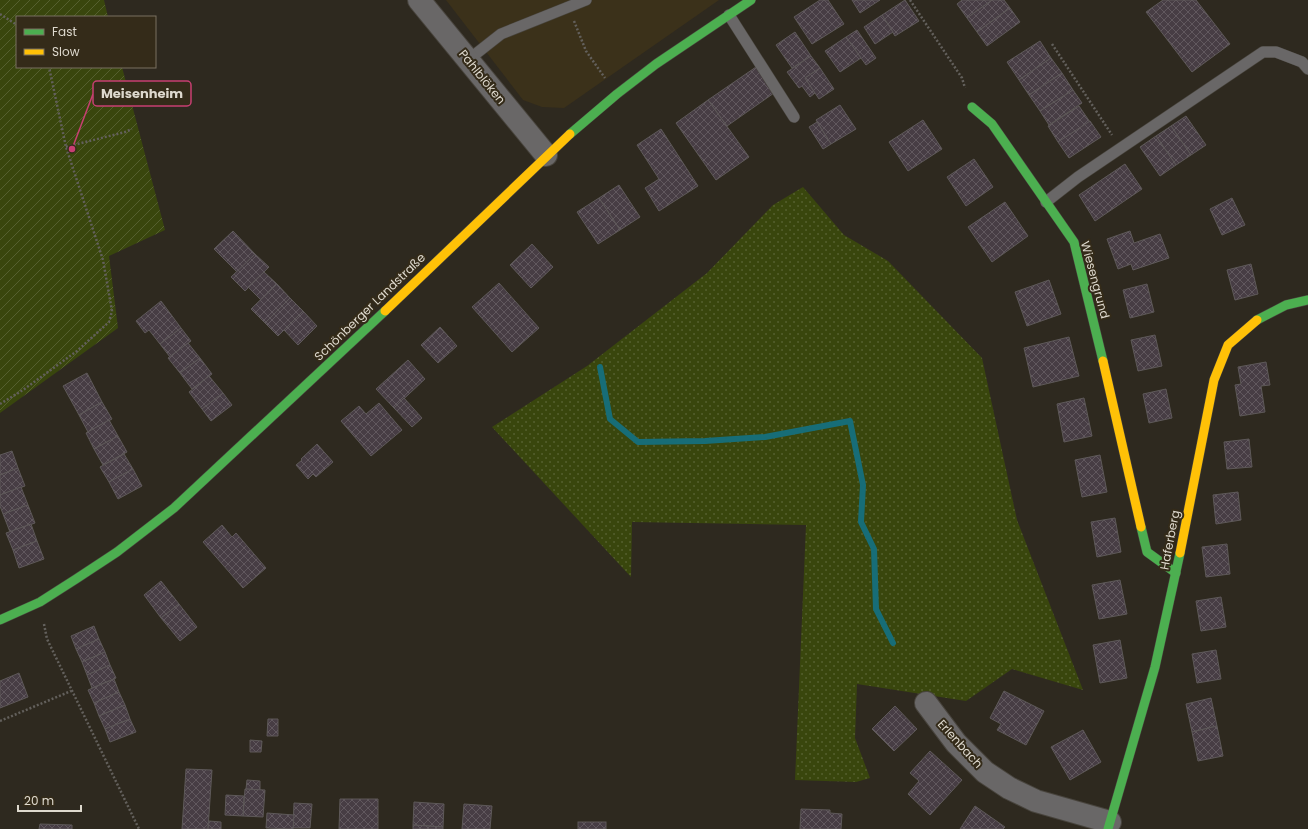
<svg xmlns="http://www.w3.org/2000/svg" width="1308" height="829" viewBox="0 0 1308 829" font-family="Poppins,sans-serif">
<defs>
<pattern id="grass-dots" width="8" height="8" patternUnits="userSpaceOnUse"><rect width="8" height="8" fill="#39460d"/><path d="M2 2h.1M6 6h.1" fill="none" stroke="#55602f" stroke-width="1.8" stroke-linecap="round"/></pattern>
<pattern id="garden-furrows" width="10" height="10" patternUnits="userSpaceOnUse"><rect width="10" height="10" fill="#39460d"/><path d="M-1 1l2-2M0 10L10 0M9 11l2-2" fill="none" stroke="#55602f"/></pattern>
<pattern id="building-cross-hatch" width="8" height="8" patternUnits="userSpaceOnUse"><rect width="8" height="8" fill="#473d44"/><path d="M0 0l8 8M0 8l8-8" fill="none" stroke="#61585e"/></pattern>
</defs>
<rect width="100%" height="100%" fill="#2e291f"/>
<polygon fill="#3b311a" points="446,0 719,0 564,108 542,107 523,100"/>
<polygon fill="url(#grass-dots)" points="803,187 844,235 888,261 982,358 1017,520 1083,690 1012,669 966,701 857,684 855,738 870,778 856,782 795,780 806,525 632,522 631,577 492,427 587,366 707,273 773,205"/>
<polygon fill="url(#garden-furrows)" points="0,0 104,0 108,17 17,17 17,67 122,67 165,230 109,256 118,328 0,413"/>
<g fill="none" stroke-linecap="round" stroke-linejoin="round">
<polyline stroke="#176d77" stroke-width="6" points="600,367 610,419 638,442 705,441 765,437 850,421 863,485 861,522 874,549 876,609 893,643"/>
</g>
<g fill="url(#building-cross-hatch)" stroke="#5e5959">
<polygon points="820,0 828,0 844,24 812,44 794,17"/>
<polygon points="852,0 880,0 860,13"/>
<polygon points="905,0 919,21 895,36 882,15"/>
<polygon points="962,0 992,0 967,18 957,4"/>
<polygon points="992,0 1004,0 1010,8 977,32 967,18"/>
<polygon points="1163,0 1196,0 1230,44 1192,72 1146,12"/>
<polygon points="1010,8 1020,22 987,46 977,32"/>
<polygon points="882,15 893,32 875,44 864,27"/>
<polygon points="857,30 876,58 866,65 846,37"/>
<polygon points="795,32 811,56 792,68 776,45"/>
<polygon points="846,37 861,58 840,72 825,51"/>
<polygon points="1040,41 1051,58 1019,80 1007,62"/>
<polygon points="811,56 820,68 805,78 815,93 810,97 802,86 799,88 787,72"/>
<polygon points="1051,58 1062,73 1029,95 1019,80"/>
<polygon points="756,67 774,93 727,126 708,100"/>
<polygon points="820,68 834,89 819,99 805,78"/>
<polygon points="1062,73 1073,90 1040,111 1029,95"/>
<polygon points="1073,90 1082,103 1049,125 1040,111"/>
<polygon points="708,100 749,157 716,180 676,123"/>
<polygon points="840,105 856,129 831,144 816,120"/>
<polygon points="1079,106 1090,122 1058,142 1048,126"/>
<polygon points="1186,116 1206,145 1191,155 1171,126"/>
<polygon points="923,120 942,149 908,171 889,142"/>
<polygon points="1090,121 1101,137 1069,158 1058,142"/>
<polygon points="817,122 831,144 823,149 809,127"/>
<polygon points="1171,126 1191,155 1176,165 1156,136"/>
<polygon points="661,129 698,186 659,211 645,188 659,179 637,145"/>
<polygon points="1156,136 1176,165 1160,176 1140,147"/>
<polygon points="974,159 993,187 966,206 947,177"/>
<polygon points="1125,164 1142,189 1095,221 1079,195"/>
<polygon points="619,185 640,217 620,230 599,198"/>
<polygon points="599,198 620,230 598,244 577,212"/>
<polygon points="1232,198 1245,225 1222,235 1210,209"/>
<polygon points="1005,202 1028,236 992,262 968,227"/>
<polygon points="233,231 255,254 237,272 214,249"/>
<polygon points="1130,231 1134,243 1160,234 1169,258 1133,270 1131,264 1118,269 1107,239"/>
<polygon points="532,244 553,267 531,288 510,265"/>
<polygon points="255,254 269,267 245,291 231,277"/>
<polygon points="1251,264 1258,294 1235,300 1227,270"/>
<polygon points="264,272 277,284 261,300 248,287"/>
<polygon points="1049,280 1061,314 1027,326 1015,292"/>
<polygon points="499,283 539,328 512,352 472,307"/>
<polygon points="277,284 290,298 265,323 251,309"/>
<polygon points="1147,284 1154,312 1130,318 1123,290"/>
<polygon points="290,298 303,311 278,336 265,323"/>
<polygon points="161,301 181,328 160,344 149,330 145,333 136,321"/>
<polygon points="303,311 317,326 298,345 284,330"/>
<polygon points="440,327 457,346 438,363 421,345"/>
<polygon points="181,328 191,341 170,357 160,344"/>
<polygon points="1155,335 1162,366 1138,371 1131,340"/>
<polygon points="1069,337 1079,376 1033,387 1024,348"/>
<polygon points="188,343 200,358 180,373 168,358"/>
<polygon points="200,358 212,374 192,389 180,373"/>
<polygon points="408,360 425,379 394,408 376,389"/>
<polygon points="1266,362 1270,385 1261,386 1265,412 1240,416 1235,385 1241,384 1238,367"/>
<polygon points="87,373 102,402 79,415 63,386"/>
<polygon points="209,376 223,393 202,409 189,392"/>
<polygon points="1166,389 1172,418 1149,423 1143,394"/>
<polygon points="223,393 232,405 211,421 202,409"/>
<polygon points="404,398 422,418 412,427 394,408"/>
<polygon points="1084,398 1092,436 1064,442 1057,404"/>
<polygon points="102,402 112,419 88,432 79,415"/>
<polygon points="379,403 402,430 371,456 341,421 359,406 366,414"/>
<polygon points="109,420 118,436 94,449 86,433"/>
<polygon points="118,436 127,452 103,465 94,449"/>
<polygon points="1249,439 1252,467 1227,469 1224,442"/>
<polygon points="317,444 333,462 316,477 313,474 308,479 296,465 302,460 301,459"/>
<polygon points="12,451 18,468 0,475 0,455"/>
<polygon points="124,454 133,469 109,482 100,467"/>
<polygon points="1100,455 1107,492 1082,497 1075,460"/>
<polygon points="18,468 25,486 0,495 0,475"/>
<polygon points="133,469 142,486 118,499 109,482"/>
<polygon points="21,487 28,505 3,514 0,506 0,495"/>
<polygon points="1238,492 1241,520 1216,524 1213,495"/>
<polygon points="28,505 35,523 10,532 3,514"/>
<polygon points="1115,518 1121,552 1097,557 1091,522"/>
<polygon points="31,524 37,541 13,550 6,533"/>
<polygon points="222,525 232,537 236,533 266,568 243,588 203,542"/>
<polygon points="37,541 44,559 19,568 13,550"/>
<polygon points="1227,544 1230,574 1206,577 1202,547"/>
<polygon points="1120,580 1127,614 1099,619 1092,585"/>
<polygon points="161,581 179,604 161,618 144,595"/>
<polygon points="1221,597 1226,627 1201,631 1196,601"/>
<polygon points="179,604 197,627 180,641 161,618"/>
<polygon points="94,626 99,639 76,649 71,636"/>
<polygon points="99,639 105,652 82,662 76,649"/>
<polygon points="1120,640 1127,678 1100,683 1093,645"/>
<polygon points="1216,650 1221,679 1197,683 1192,654"/>
<polygon points="105,652 110,665 87,675 82,662"/>
<polygon points="110,665 116,678 92,688 87,675"/>
<polygon points="19,673 28,697 0,708 0,681"/>
<polygon points="114,679 119,692 94,703 88,690"/>
<polygon points="1004,691 1044,711 1026,745 997,730 1001,724 990,718"/>
<polygon points="119,692 125,705 99,716 94,703"/>
<polygon points="1211,698 1217,726 1192,732 1186,704"/>
<polygon points="125,705 130,719 105,729 99,716"/>
<polygon points="895,706 917,729 894,751 872,729"/>
<polygon points="130,719 136,732 110,742 105,729"/>
<polygon points="268,719 278,719 278,736 267,736"/>
<polygon points="1217,726 1223,756 1198,761 1192,732"/>
<polygon points="1083,730 1101,762 1070,780 1051,747"/>
<polygon points="250,740 262,741 261,752 250,752"/>
<polygon points="930,751 962,780 930,815 908,794 919,781 910,773"/>
<polygon points="186,769 212,770 208,829 182,829"/>
<polygon points="247,780 260,781 260,790 246,789"/>
<polygon points="245,789 265,790 263,817 243,816"/>
<polygon points="226,795 244,796 243,816 225,815"/>
<polygon points="340,799 378,799 378,829 339,829"/>
<polygon points="414,802 444,804 443,827 413,825"/>
<polygon points="294,803 312,804 310,828 293,828"/>
<polygon points="464,804 492,806 490,829 462,829"/>
<polygon points="975,806 1005,827 1003,829 960,829"/>
<polygon points="801,809 830,810 830,813 842,814 841,829 800,829"/>
<polygon points="267,813 294,815 293,829 266,828"/>
<polygon points="209,821 221,822 221,829 208,829"/>
<rect x="578" y="822" width="28" height="7"/>
<polygon points="40,824 72,825 72,829 39,829"/>
<polygon points="413,825 443,827 443,829 413,829"/>
</g>
<g fill="none" stroke-linecap="round" stroke-linejoin="round">
<g stroke="#48443d" stroke-width="12">
<g id="lane">
<polyline points="729,15 794,117"/>
<polyline points="468,60 501,34 586,0"/>
<polyline points="1046,202 1078,177 1263,52 1276,52 1302,62 1308,69"/>
</g>
</g>
<g stroke="#48443d" stroke-width="24">
<g id="street">
<polyline points="419,0 546,155"/>
<polyline points="926,703 956,743 985,772 1009,788 1036,801 1110,822"/>
</g>
</g>
<g stroke="#48443d" stroke-width="10">
<g id="fast">
<polyline points="972,107 992,124 1074,242 1103,361"/>
<polyline points="570,134 617,94 656,64 751,0"/>
<polyline points="1257,320 1286,305 1308,300"/>
<polyline points="1141,527 1147,552 1176,573"/>
<polyline points="0,620 40,602 76,579 117,552 174,508 385,311"/>
<polyline points="1108,829 1155,667 1180,553"/>
</g>
</g>
<g stroke="#48443d" stroke-width="10">
<g id="slow">
<polyline points="385,311 570,134"/>
<polyline points="1103,361 1141,527"/>
<polyline points="1180,553 1214,380 1228,345 1257,320"/>
</g>
</g>
<g stroke="#63605c" stroke-width="2.5" stroke-dasharray="2 2" stroke-linecap="butt">
<polyline points="910,0 962,78 965,88"/>
<polyline points="0,14 17,25"/>
<polyline points="574,21 586,51 605,78"/>
<polyline points="1052,44 1112,135"/>
<polyline points="66,147 125,132 132,129"/>
<polyline points="0,404 23,390 77,351 109,322 112,311 103,260 66,147 49,67"/>
<polyline points="44,624 47,639 139,829"/>
<polyline points="0,721 71,691"/>
</g>
<use href="#lane" stroke="#696767" stroke-width="11"/>
<use href="#street" stroke="#696767" stroke-width="22"/>
<use href="#fast" stroke="#4caf50" stroke-width="9"/>
<use href="#slow" stroke="#ffc107" stroke-width="9"/>
</g>
<g text-anchor="middle" stroke-width="4" stroke-linejoin="round" paint-order="stroke">
<g font-size="12" fill="#ded9ce" stroke="#342b19">
<text transform="translate(482 77) rotate(51)" y="4">Pahlblöken</text>
<text transform="translate(1095 280) rotate(75)" y="4">Wiesengrund</text>
<text transform="translate(370 307) rotate(-44)" y="4">Schönberger Landstraße</text>
<text transform="translate(1170 540) rotate(-79)" y="4">Haferberg</text>
<text transform="translate(960 744) rotate(48)" y="4">Erlenbach</text>
</g>
</g>
<path fill="none" stroke="#c83f72" stroke-width="1.5" d="M72 149L93 94"/>
<circle fill="#c83f72" stroke="#342b19" stroke-width="1.5" cx="72" cy="149" r="4"/>
<rect fill="#342b19" stroke="#c83f72" stroke-width="1.5" x="93" y="81" width="98" height="25" rx="4"/>
<g font-size="13" text-anchor="middle" font-weight="bold" fill="#ded9ce">
<text x="142" y="98">Meisenheim</text>
</g>
<rect x="16" y="16" width="140" height="52" fill="#342b19" stroke="#787161"/>
<rect x="24" y="29" width="20" height="6" fill="#4caf50" stroke="#787161"/>
<text x="52" y="36" font-size="12" fill="#ded9ce">Fast</text>
<rect x="24" y="49" width="20" height="6" fill="#ffc107" stroke="#787161"/>
<text x="52" y="56" font-size="12" fill="#ded9ce">Slow</text>
<path d="M18 805v6h63v-6" fill="none" stroke="#ded9ce" stroke-width="2"/>
<text x="24" y="805" font-size="12" fill="#ded9ce" stroke="#342b19" stroke-width="3" paint-order="stroke">20 m</text>
</svg>
